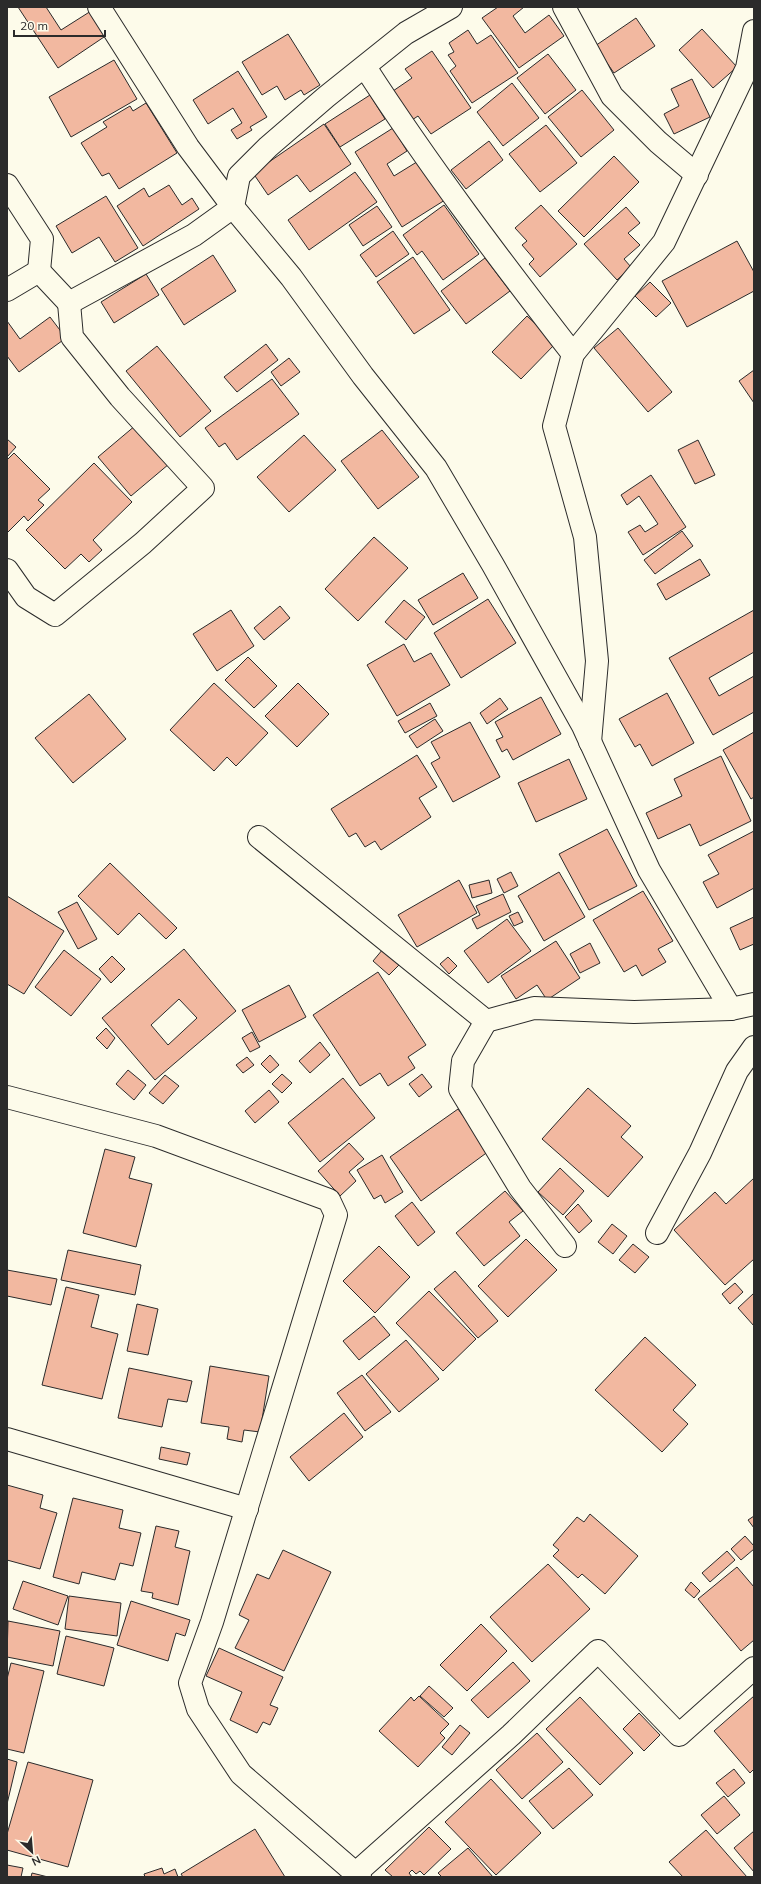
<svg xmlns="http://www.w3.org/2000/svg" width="761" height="1884" viewBox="0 0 761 1884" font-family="Mulish,sans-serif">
<rect width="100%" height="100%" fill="#fdfbea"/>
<g fill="#f2b8a0" stroke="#2b2b2b" fill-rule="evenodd">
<polygon points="18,7 46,7 61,30 91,11 107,35 58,68"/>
<polygon points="498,7 524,7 513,16 525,33 549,15 564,36 519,68 482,18"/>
<polygon points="636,18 655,46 614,73 595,46"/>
<polygon points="702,29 737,67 713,88 679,50"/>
<polygon points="468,30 477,44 491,35 518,73 472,103 450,71 456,66 448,55 454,52 449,43"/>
<polygon points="288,34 320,85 304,95 301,90 285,100 277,86 262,95 242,62"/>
<polygon points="432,51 471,108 431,134 418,116 412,120 393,91 412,78 405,69"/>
<polygon points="548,54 576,90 545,114 517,78"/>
<polygon points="114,60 137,99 71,137 49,97"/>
<polygon points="238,71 267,117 250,127 252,130 237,139 231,130 242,123 233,108 208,124 193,100"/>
<polygon points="692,79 710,117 674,134 664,114 679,106 671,89"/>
<polygon points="512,83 539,118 503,146 477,112"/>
<polygon points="582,90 614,130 581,157 548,117"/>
<polygon points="370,95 385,119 340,147 325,124"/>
<polygon points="146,103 177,153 119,189 109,173 102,176 81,143 107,127 103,122 130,106 133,111"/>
<polygon points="324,124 351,164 310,192 297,175 268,195 253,173"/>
<polygon points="546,125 577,163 540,192 509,154"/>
<polygon points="393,128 407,151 387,164 394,176 420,160 445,200 402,227 355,152"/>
<polygon points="489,141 503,160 466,189 451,170"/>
<polygon points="614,156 639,182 584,237 558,211"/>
<polygon points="355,172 377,202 309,250 288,220"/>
<polygon points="169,185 182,205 192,198 199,209 143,246 117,206 144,188 149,197"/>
<polygon points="106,196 138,248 115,262 99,237 72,253 56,226"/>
<polygon points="444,205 479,254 443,280 422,251 417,255 403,235"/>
<polygon points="541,205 577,244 540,277 529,264 534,259 522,245 527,241 515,228"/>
<polygon points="377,206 392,227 363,246 349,225"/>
<polygon points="626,207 640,223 628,233 640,245 624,259 631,267 617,280 584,244"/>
<polygon points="393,231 409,254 376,277 360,255"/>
<polygon points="737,241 754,272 754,291 687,327 662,281"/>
<polygon points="213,255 236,291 184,325 161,289"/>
<polygon points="413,257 450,310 414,334 377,282"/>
<polygon points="485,258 510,291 466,324 441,291"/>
<polygon points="146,274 159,295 114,323 101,302"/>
<polygon points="650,282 671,303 656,317 635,296"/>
<polygon points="527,316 556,343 521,379 492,352"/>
<polygon points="50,317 66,338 19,372 7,356 7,321 20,339"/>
<polygon points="618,328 672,392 648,412 594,348"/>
<polygon points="266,344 278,360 237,392 224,377"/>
<polygon points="157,346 211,411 180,437 126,371"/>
<polygon points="289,358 300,372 281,386 271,372"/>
<polygon points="754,370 754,403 739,381"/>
<polygon points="272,379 299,414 237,460 225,443 219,447 205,428"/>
<polygon points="136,425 169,464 131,496 98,457"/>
<polygon points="382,430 419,477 378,509 341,461"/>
<polygon points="304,435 336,470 289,512 257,477"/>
<polygon points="7,439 16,447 7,457"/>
<polygon points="698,440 715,475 695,484 678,450"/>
<polygon points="14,453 50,489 38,500 44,505 28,521 24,516 7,533 7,460"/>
<polygon points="94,463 132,502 93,540 102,550 89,562 81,554 65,569 26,530"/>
<polygon points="651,475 686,527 643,555 628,532 640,525 645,532 658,524 639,496 627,505 621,495"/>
<polygon points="682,531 693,546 655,574 644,560"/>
<polygon points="374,537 408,568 358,621 325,589"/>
<polygon points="700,559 710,575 666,600 657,584"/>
<polygon points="463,573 478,598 433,625 418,600"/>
<polygon points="488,599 516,643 461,678 434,633"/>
<polygon points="404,600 425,617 406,640 385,622"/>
<polygon points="280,606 290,618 264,640 254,628"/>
<polygon points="231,610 254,646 217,671 193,634"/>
<polygon points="754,610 754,652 709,678 719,696 754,676 754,712 713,735 669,658"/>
<polygon points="404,644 414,662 431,653 450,685 397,716 367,665"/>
<polygon points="248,657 277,686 254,708 225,680"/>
<polygon points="214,683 268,733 236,766 227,757 214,771 170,730"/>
<polygon points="298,683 329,714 297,747 265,716"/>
<polygon points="667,693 694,743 652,766 640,744 635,747 619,719"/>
<polygon points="89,694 126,739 73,783 35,738"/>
<polygon points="541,697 561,734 513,760 507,749 502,752 496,740 503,737 495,722"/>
<polygon points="500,698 508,709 487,724 480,713"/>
<polygon points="430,703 437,716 405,733 398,721"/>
<polygon points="435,719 443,731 417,748 409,736"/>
<polygon points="470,722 500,777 453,802 431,763 440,758 431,742"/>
<polygon points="754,732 754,797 751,799 723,750"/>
<polygon points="417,755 437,787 419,798 431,817 381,850 375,841 365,847 356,833 349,837 331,809"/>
<polygon points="721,756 751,821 700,846 690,824 658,839 646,813 682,796 674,779"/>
<polygon points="569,759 587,799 536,822 518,783"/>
<polygon points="607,829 637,886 589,910 559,854"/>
<polygon points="754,831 754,888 717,908 703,882 719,874 708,855"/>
<polygon points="110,863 177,928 166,939 139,913 118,935 78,896"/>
<polygon points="511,872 518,886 504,893 497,879"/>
<polygon points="559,872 585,917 544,941 518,896"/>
<polygon points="459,880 477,913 417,947 398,915"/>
<polygon points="489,880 492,893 472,898 469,885"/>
<polygon points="643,891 673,941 658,949 666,962 642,976 636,965 624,972 593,920"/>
<polygon points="503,894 511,912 477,929 472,919 480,915 476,906"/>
<polygon points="7,896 64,931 24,994 7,984"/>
<polygon points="77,902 97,939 78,949 58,912"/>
<polygon points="518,912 523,922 514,926 509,916"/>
<polygon points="754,917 754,944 740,950 730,928"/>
<polygon points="507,919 531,951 488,983 464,951"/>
<polygon points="556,941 580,978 547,1000 537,985 516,999 501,976"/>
<polygon points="590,943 600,963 580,973 570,954"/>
<path d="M184 949 236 1011 155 1080 102 1018ZM179 999 197 1018 168 1045 151 1025Z"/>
<polygon points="383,949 400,964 389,975 373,961"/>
<polygon points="64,950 101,979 71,1016 35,987"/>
<polygon points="112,956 125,969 111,983 99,969"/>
<polygon points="448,957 457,966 449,974 440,964"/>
<polygon points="378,972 426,1045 408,1057 415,1068 388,1086 380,1073 360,1086 313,1015"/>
<polygon points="289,985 306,1017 259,1042 242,1010"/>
<polygon points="106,1028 115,1038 107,1049 96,1038"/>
<polygon points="252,1032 260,1047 250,1052 242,1038"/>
<polygon points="320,1042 330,1055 310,1073 299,1061"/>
<polygon points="270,1055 279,1065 270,1073 261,1064"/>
<polygon points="247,1057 254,1065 243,1073 236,1065"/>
<polygon points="128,1070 146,1085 134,1100 116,1084"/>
<polygon points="282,1074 292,1083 282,1093 272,1084"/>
<polygon points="422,1074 432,1087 419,1097 409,1084"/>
<polygon points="165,1075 179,1086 163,1104 149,1093"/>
<polygon points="343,1078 375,1118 320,1162 288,1123"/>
<polygon points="588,1088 631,1126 621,1137 643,1157 608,1197 542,1139"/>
<polygon points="269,1090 279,1102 255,1123 245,1111"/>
<polygon points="458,1109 489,1151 421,1201 390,1157"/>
<polygon points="349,1143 364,1159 349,1172 356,1181 340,1196 318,1171"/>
<polygon points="105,1149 135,1157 129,1178 152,1184 136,1247 83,1233"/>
<polygon points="382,1155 403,1192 385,1203 381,1195 374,1199 357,1170"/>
<polygon points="560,1168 584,1191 563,1215 538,1192"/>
<polygon points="754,1178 754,1259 725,1285 674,1230 715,1192 726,1204"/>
<polygon points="505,1191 523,1211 509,1222 520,1236 484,1266 456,1233"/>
<polygon points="412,1202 435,1232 418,1246 395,1216"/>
<polygon points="578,1204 592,1221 579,1233 565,1217"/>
<polygon points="612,1224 627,1236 613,1254 598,1242"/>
<polygon points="526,1239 557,1270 508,1317 478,1286"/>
<polygon points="633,1244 649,1257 635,1273 619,1260"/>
<polygon points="379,1246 410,1277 375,1313 343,1281"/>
<polygon points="68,1250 141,1265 135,1295 61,1280"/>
<polygon points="7,1270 57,1279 51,1305 7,1296"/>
<polygon points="455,1271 498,1321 478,1338 434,1289"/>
<polygon points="735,1283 743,1292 730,1304 722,1294"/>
<polygon points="66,1287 99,1295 91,1327 118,1334 102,1399 42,1385"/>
<polygon points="429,1291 476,1339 443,1371 396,1323"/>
<polygon points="754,1293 754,1326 738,1308"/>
<polygon points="137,1304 158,1309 148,1355 127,1351"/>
<polygon points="374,1316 390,1335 359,1360 343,1341"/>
<polygon points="645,1337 696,1385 673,1410 688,1424 662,1452 595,1390"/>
<polygon points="406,1340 439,1379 399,1412 366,1374"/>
<polygon points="210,1366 269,1376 260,1432 244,1430 242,1442 227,1439 229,1427 201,1423"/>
<polygon points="129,1368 192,1381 187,1402 168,1399 162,1427 118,1418"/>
<polygon points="362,1375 391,1412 365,1431 337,1393"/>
<polygon points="344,1413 363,1437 309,1481 290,1457"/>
<polygon points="161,1447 190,1453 187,1465 159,1459"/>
<polygon points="7,1485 43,1495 40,1508 57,1513 40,1569 7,1560"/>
<polygon points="73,1498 123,1510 119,1528 141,1533 133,1566 120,1563 115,1580 82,1572 79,1584 53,1577"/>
<polygon points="590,1514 638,1556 605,1594 582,1574 578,1578 553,1556 559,1550 553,1545 577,1517 584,1522"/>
<polygon points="754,1516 754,1528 748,1520"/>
<polygon points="156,1526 179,1531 175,1547 190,1551 178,1605 152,1598 153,1593 141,1591"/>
<polygon points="745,1536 754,1546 754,1549 741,1560 731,1549"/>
<polygon points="283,1550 331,1572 284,1671 235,1648 249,1620 239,1615 257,1574 269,1579"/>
<polygon points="727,1551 735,1560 710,1582 702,1573"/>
<polygon points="548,1564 590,1609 532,1662 490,1617"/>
<polygon points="737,1567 754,1587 754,1640 741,1651 698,1599"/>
<polygon points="23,1581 68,1596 58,1625 13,1609"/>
<polygon points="691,1582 700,1591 694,1598 685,1590"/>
<polygon points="69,1596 121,1603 117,1636 65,1629"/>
<polygon points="131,1601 190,1620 185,1636 176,1633 168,1661 117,1645"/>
<polygon points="8,1621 60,1631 53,1666 7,1657"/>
<polygon points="481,1624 507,1651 467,1691 440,1665"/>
<polygon points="66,1636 114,1648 104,1686 57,1674"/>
<polygon points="219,1648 283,1677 270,1705 278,1708 270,1725 263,1722 257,1733 230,1720 242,1692 206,1676"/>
<polygon points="513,1662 530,1681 488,1718 471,1700"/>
<polygon points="11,1663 44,1671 24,1753 7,1749 7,1679"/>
<polygon points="429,1686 453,1708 444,1717 420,1696"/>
<polygon points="419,1696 449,1724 440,1733 445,1738 418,1767 379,1731 411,1697 414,1701"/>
<polygon points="754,1696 754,1769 750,1773 714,1731"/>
<polygon points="580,1697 633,1753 600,1785 546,1729"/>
<polygon points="639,1713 660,1735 644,1751 623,1729"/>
<polygon points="460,1725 470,1733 452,1755 442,1747"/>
<polygon points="537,1733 563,1762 522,1799 496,1770"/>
<polygon points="7,1759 17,1762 7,1804"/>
<polygon points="28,1762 93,1780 68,1867 7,1850 7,1834"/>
<polygon points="569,1768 593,1795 553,1829 529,1801"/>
<polygon points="734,1769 745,1783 728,1797 716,1783"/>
<polygon points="491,1779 541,1833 496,1875 445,1822"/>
<polygon points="724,1796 740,1815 717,1834 701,1815"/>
<polygon points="429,1827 451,1849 424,1875 420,1871 416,1874 412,1870 409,1873 412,1877 393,1877 385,1870"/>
<polygon points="255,1829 285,1877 183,1877 181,1874"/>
<polygon points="706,1830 747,1877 683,1877 669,1862"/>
<polygon points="754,1831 754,1872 734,1848"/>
<polygon points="468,1848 493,1877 442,1877 438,1873"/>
<polygon points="7,1865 23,1868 21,1877 7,1877"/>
<polygon points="162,1868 164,1874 175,1869 178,1877 145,1877 144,1874"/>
<polygon points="32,1873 48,1877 31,1877"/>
</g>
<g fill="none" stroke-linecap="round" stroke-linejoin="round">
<g stroke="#2b2b2b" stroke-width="24">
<g id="street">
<polyline points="99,7 188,147 233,207 291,277 363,376 436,468 493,565 583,726 649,870 731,1009"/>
<polyline points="564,7 612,96 658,142 697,175"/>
<path d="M365 67C429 166 500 260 573 354"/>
<polyline points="7,185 42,239 39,271"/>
<polyline points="7,290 39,271 69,303 194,235 233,207 239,176 268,147 326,97 406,33 451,7"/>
<polyline points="7,570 26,597 55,615 143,543 203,488 120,397 72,337 69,303"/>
<polyline points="590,742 597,661 585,537 554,426 573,354 664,242 747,68 754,31"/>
<polyline points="259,837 486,1021 534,1008 634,1012 731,1009 754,1004"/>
<polyline points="486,1021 463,1061 460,1089 520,1188 565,1246"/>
<polyline points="7,1097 156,1136 329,1200 336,1215 212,1622 190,1683 198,1709 241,1774 360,1877"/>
<polyline points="657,1233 700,1153 737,1071 754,1047"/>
<polyline points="7,1439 247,1509"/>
<polyline points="356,1873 511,1735 598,1651 679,1735 754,1668"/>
</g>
</g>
<use href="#street" stroke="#fdfbea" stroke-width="22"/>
</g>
<rect width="761" height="1884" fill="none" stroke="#2b2b2b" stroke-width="16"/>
<g transform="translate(32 1852) rotate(154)" stroke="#fdfbea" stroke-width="3" paint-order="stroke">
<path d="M0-3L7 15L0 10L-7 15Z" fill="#2b2b2b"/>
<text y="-6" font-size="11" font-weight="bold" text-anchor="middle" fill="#2b2b2b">N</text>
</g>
<path d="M14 30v6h91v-6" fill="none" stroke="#2b2b2b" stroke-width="2"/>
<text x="20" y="30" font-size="12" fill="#2b2b2b" stroke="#fdfbea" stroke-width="3" paint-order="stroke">20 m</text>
</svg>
